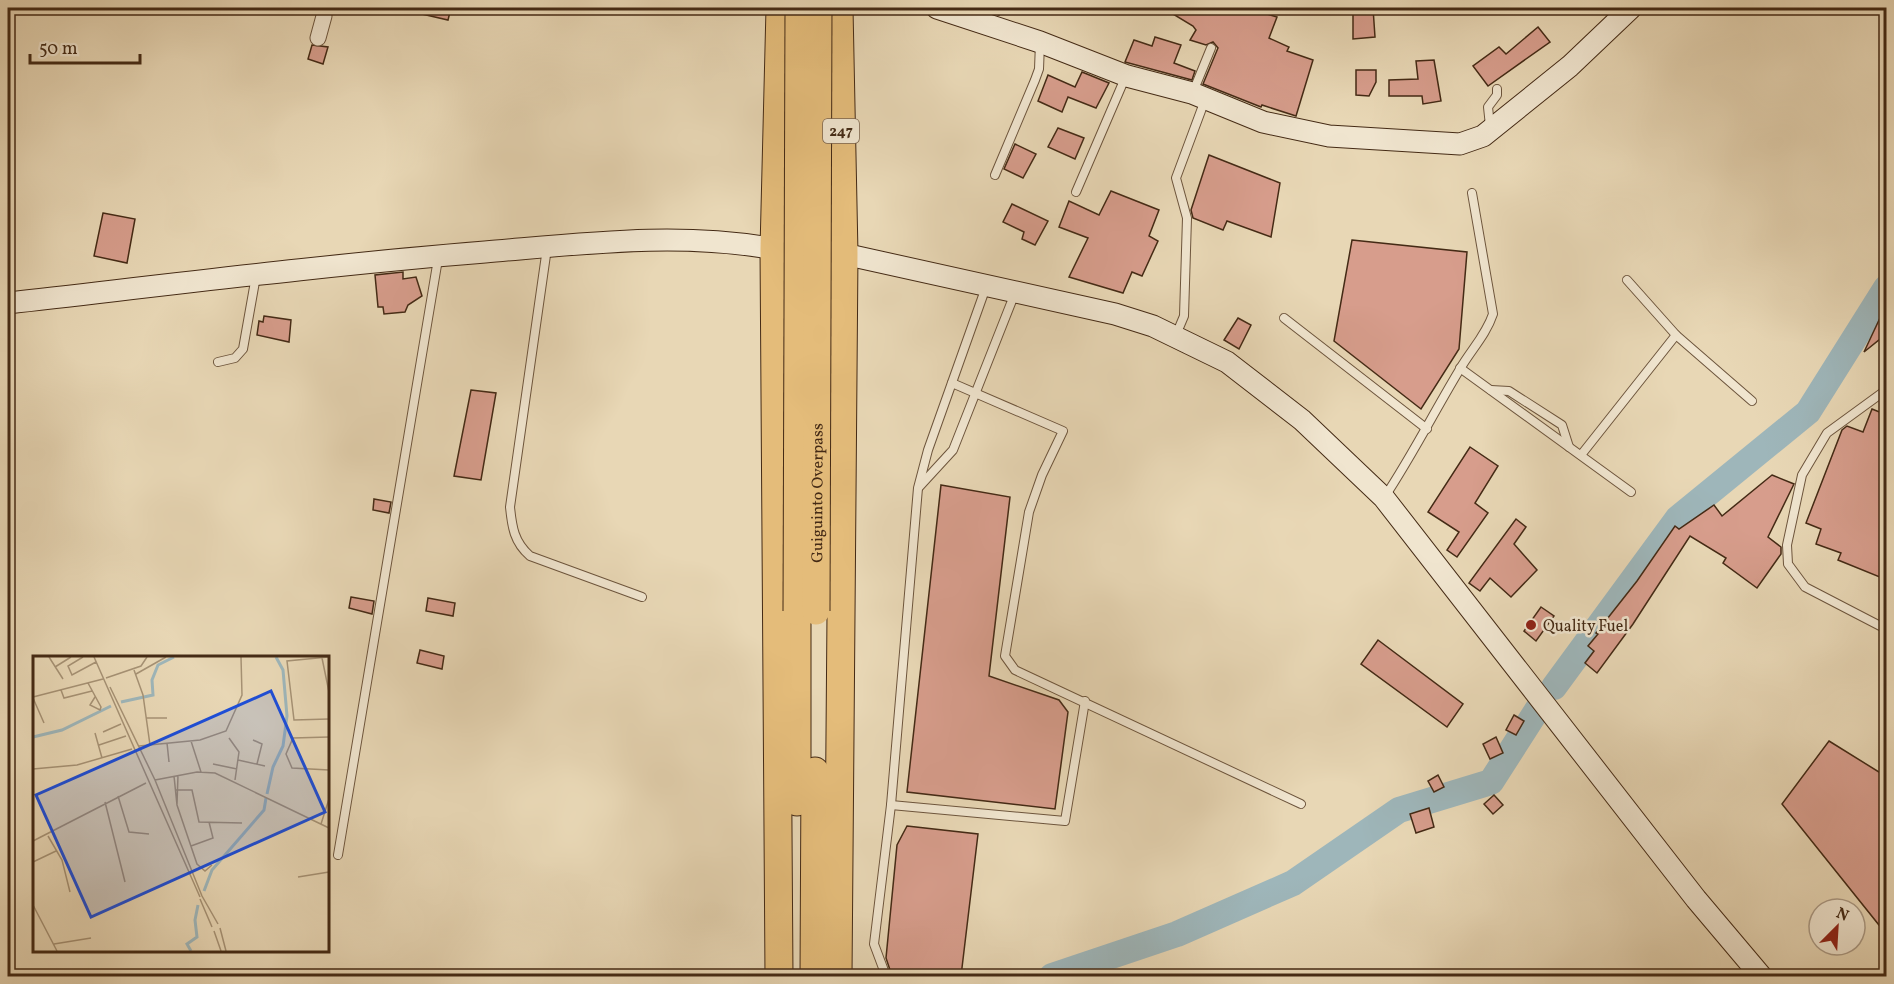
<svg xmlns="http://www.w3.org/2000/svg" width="1894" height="984" viewBox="0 0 1894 984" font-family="Vollkorn,serif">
<rect width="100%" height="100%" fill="#e8d7b5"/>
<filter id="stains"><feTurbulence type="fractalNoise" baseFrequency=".00333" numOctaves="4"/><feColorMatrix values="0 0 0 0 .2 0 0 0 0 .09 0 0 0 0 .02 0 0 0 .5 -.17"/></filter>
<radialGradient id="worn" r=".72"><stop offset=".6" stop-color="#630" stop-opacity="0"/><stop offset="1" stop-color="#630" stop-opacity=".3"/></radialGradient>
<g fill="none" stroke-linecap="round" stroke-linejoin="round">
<g stroke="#9eb6ba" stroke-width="26">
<polyline points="1554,687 1678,518 1808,412 1886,288"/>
<polyline points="1052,976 1177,934 1293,883 1399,810 1491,782 1539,707"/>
</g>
</g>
<g fill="#d79d8c" stroke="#442a15" stroke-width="1.5">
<polygon points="414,8 451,8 448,20 413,12"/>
<polygon points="987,8 1002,8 999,15 985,10"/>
<polygon points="1163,8 1246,8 1277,17 1269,38 1289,47 1287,51 1313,60 1296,116 1262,105 1261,107 1203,84 1218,48 1213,42 1206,45 1190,40 1196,30 1193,26"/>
<polygon points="1353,8 1373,8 1375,37 1353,39"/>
<polygon points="1538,27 1550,42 1488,86 1473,66 1499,47 1506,54"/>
<polygon points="1155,37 1181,45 1174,63 1195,71 1192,80 1125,62 1134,40 1152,46"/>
<polygon points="312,45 328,47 323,64 308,59"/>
<polygon points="1434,60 1441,101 1423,104 1422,96 1389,96 1389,80 1418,79 1416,61"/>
<polygon points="1356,70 1376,70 1376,82 1369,96 1356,95"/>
<polygon points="1082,72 1109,83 1096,108 1068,97 1062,112 1038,101 1048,75 1075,87"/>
<polygon points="1058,128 1084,138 1075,159 1048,147"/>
<polygon points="1015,144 1036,154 1023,178 1004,169"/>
<polygon points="1209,155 1280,183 1271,237 1227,221 1223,230 1193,218 1191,210"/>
<polygon points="1111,191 1159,210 1149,236 1158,241 1142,276 1132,272 1123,293 1069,277 1088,238 1059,227 1069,201 1099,215"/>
<polygon points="1012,204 1048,221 1035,245 1022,239 1024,232 1003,222"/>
<polygon points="103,213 135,219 127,263 94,256"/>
<polygon points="1352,240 1467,252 1459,349 1421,409 1334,341"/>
<polygon points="403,272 403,279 416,277 422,296 408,305 405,312 384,314 383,307 378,307 375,275"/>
<polygon points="1887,303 1887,334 1883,342 1879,340 1864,352"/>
<polygon points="264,316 291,320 289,342 257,335 259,321 263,322"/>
<polygon points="1238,318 1251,325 1239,349 1224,340"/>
<polygon points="471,390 496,393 481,480 454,476"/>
<polygon points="1872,409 1887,415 1887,580 1838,560 1841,553 1816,544 1821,529 1806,523 1842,430 1847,426 1863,432"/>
<polygon points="1470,447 1498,466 1475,503 1488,513 1457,557 1447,550 1459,532 1428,512"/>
<polygon points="1772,475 1794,484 1768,537 1781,547 1781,554 1757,588 1723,563 1726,558 1690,536 1633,624 1597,673 1585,663 1594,651 1588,646 1598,634 1596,633 1637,581 1675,526 1679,529 1714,505 1722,516"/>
<polygon points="941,485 1010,497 989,676 1059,700 1068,712 1055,809 907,792"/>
<polygon points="374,499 391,502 389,513 373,510"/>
<polygon points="1516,519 1526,527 1514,544 1537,570 1511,597 1490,578 1480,591 1469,583"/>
<polygon points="351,597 374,601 372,614 349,608"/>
<polygon points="428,598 455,603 453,616 426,611"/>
<polygon points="1541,607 1554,616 1536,641 1524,631"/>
<polygon points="1378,640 1463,704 1447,727 1361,664"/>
<polygon points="420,650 444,656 442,669 417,663"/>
<polygon points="1514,715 1524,721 1516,735 1506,730"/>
<polygon points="1496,737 1503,753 1490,759 1483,744"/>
<polygon points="1829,741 1887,777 1887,935 1782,804"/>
<polygon points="1438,775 1444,787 1434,792 1428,781"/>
<polygon points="1494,795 1503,805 1493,814 1484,804"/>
<polygon points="1429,808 1434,827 1416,833 1410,814"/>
<polygon points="907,826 978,834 961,976 892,976 886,958 897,845"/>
</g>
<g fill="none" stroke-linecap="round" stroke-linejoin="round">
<g stroke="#6d553d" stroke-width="10">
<g id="lane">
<polyline points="1193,92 1211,48"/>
<polyline points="1490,126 1488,107 1497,95 1497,89"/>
<polyline points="995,175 1035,80 1039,69 1040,43"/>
<polyline points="1076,192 1125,78"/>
<path d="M547 248 510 507C512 527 514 542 530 556L642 597"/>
<polyline points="1284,318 1427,429"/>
<polyline points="1176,335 1184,316 1187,218 1176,178 1205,100"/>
<polyline points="1676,335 1752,401"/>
<polyline points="218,362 235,358 243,349 256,276"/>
<polyline points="1460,368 1631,492"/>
<polyline points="952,383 1063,431 1042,475 1029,512 1005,656 1015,670 1301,804"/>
<polyline points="1491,390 1509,391 1562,425 1569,447"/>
<polyline points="1886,390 1827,433 1802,475 1787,545 1788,564 1805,587 1886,629"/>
<polyline points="1581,455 1676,335 1627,280"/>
<polyline points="919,487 953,450 1015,293"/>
<path d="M1384 498C1412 456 1434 412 1460 369 1471 350 1486 335 1493 314L1472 193"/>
<polyline points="891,805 1065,821 1085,701"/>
<polyline points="338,855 438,259"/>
<polyline points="886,976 874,944 891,805 918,488 928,450 986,287"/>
</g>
</g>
<g stroke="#6d553d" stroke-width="17">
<polyline id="street" points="318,38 324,16 323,8"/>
</g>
<g stroke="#442a15" stroke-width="23">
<g id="secondary">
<polyline points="937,8 1040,42 1127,76 1192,93 1263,122 1329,136 1460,144 1483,136 1570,66 1631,8"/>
<polyline points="844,254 1115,314 1153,326 1227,362 1302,420 1384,498 1696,899 1761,976"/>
<path d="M8 303C167 285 325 265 485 252 580 244 680 231 774 249"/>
</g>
</g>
<g stroke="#442a15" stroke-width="29">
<g id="highway">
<polyline points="797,611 797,802"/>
<polyline points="779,976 774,249 780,8"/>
<polyline points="814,976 815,771"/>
<polyline points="838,976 844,254 839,8"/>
</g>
</g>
<use href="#lane" stroke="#f0e5cf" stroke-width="8"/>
<use href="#street" stroke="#f0e5cf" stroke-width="15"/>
<use href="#secondary" stroke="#f0e5cf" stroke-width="21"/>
<use href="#highway" stroke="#e4bc7a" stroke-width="27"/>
<g stroke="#442a15" stroke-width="29" stroke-linecap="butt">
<g id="highway-bridge">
<polyline points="797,611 799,8"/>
<path id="s1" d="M816 611 818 8"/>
</g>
</g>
<use href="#highway-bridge" stroke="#e4bc7a" stroke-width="27"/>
</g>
<circle fill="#8f2418" stroke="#f0e5cf" stroke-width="2" cx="1531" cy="625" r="6"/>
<g text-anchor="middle" stroke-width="5" stroke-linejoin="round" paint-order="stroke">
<rect fill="#f0e5cf" stroke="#78624d" stroke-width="1.5" x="823" y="119" width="36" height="24" rx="4.5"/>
<g font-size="15" font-weight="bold" fill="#442a15">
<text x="841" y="136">247</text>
</g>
<g font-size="16" fill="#442a15" stroke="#f0e5cf">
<text dy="6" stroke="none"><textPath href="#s1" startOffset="118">Guiguinto Overpass</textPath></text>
</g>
<g font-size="16" fill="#442a15" stroke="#f0e5cf" text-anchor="start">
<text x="1543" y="631">Quality Fuel</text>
</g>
</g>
<g transform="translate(33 656)">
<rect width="296" height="296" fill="#e8d7b5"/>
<path fill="none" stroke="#9eb6ba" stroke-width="3" d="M88 46 120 39 119 24 125 9 141 1M0 81 29 74 78 50M234 138 240 111 250 90 254 60 250 14 243 1M171 235 179 214 231 154 233 142M158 295 154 288 164 281 162 264 165 249"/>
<path fill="none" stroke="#a69275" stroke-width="1.5" d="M16 1 30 23M50 1 35 10 39 19 63 6M61 1 167 241M295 1 254 5 261 64 296 63M289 2 296 36M22 11 38 1M101 14 110 39 117 89M103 18 133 1M73 22 108 10 114 1M55 27 68 51 67 54 57 49 62 41M77 31 122 124 169 240 185 268M28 34 31 42 59 35M0 41 70 23M0 42 11 67M113 62H134M70 76 88 68M62 77 69 102M296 81 260 82 253 98 259 112 296 114M196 82 206 96 202 124M220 84 229 88 224 108M158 85 168 116M134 87 136 106M66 89 93 80M106 90 167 84 193 75 209 39 208 1M205 104 232 110M180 108 204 113M0 113 44 109 99 93M141 120 144 149 164 208 172 215 179 209M122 124 164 116 182 117 296 172M142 134H159L166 166 209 167M85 140 96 176 116 178M72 146 92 226M144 148 145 119M288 168 296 143M15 180 29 204 37 236M0 185 113 127M158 190 180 182 176 166M0 206 23 195M265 221 296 216M167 243 179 271M0 249 24 295M187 272 193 295M181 275 188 295M21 288 58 282"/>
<path fill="#1d4ed8" fill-opacity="0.15" stroke="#1d4ed8" stroke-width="3" d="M238 35 292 156 58 261 3 139Z"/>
<rect width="296" height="296" fill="none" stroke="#442a15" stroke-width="3"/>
</g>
<rect width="1894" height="984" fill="none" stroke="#e8d7b5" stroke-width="30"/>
<rect x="9" y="9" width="1876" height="966" fill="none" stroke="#442a15" stroke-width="3"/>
<rect x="15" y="15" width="1864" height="954" fill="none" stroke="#442a15" stroke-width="1.5"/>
<g transform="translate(1837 927) rotate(24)"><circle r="28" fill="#f0e5cf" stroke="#ab9a85" stroke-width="1.5"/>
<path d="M0-4.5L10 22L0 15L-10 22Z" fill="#8f2418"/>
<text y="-9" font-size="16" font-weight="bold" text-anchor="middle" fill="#442a15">N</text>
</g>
<path d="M30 54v9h110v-9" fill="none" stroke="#442a15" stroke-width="3"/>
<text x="39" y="54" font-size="18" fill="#442a15" stroke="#f0e5cf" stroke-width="4.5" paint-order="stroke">50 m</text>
<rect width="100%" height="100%" filter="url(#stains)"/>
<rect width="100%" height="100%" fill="url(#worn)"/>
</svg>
